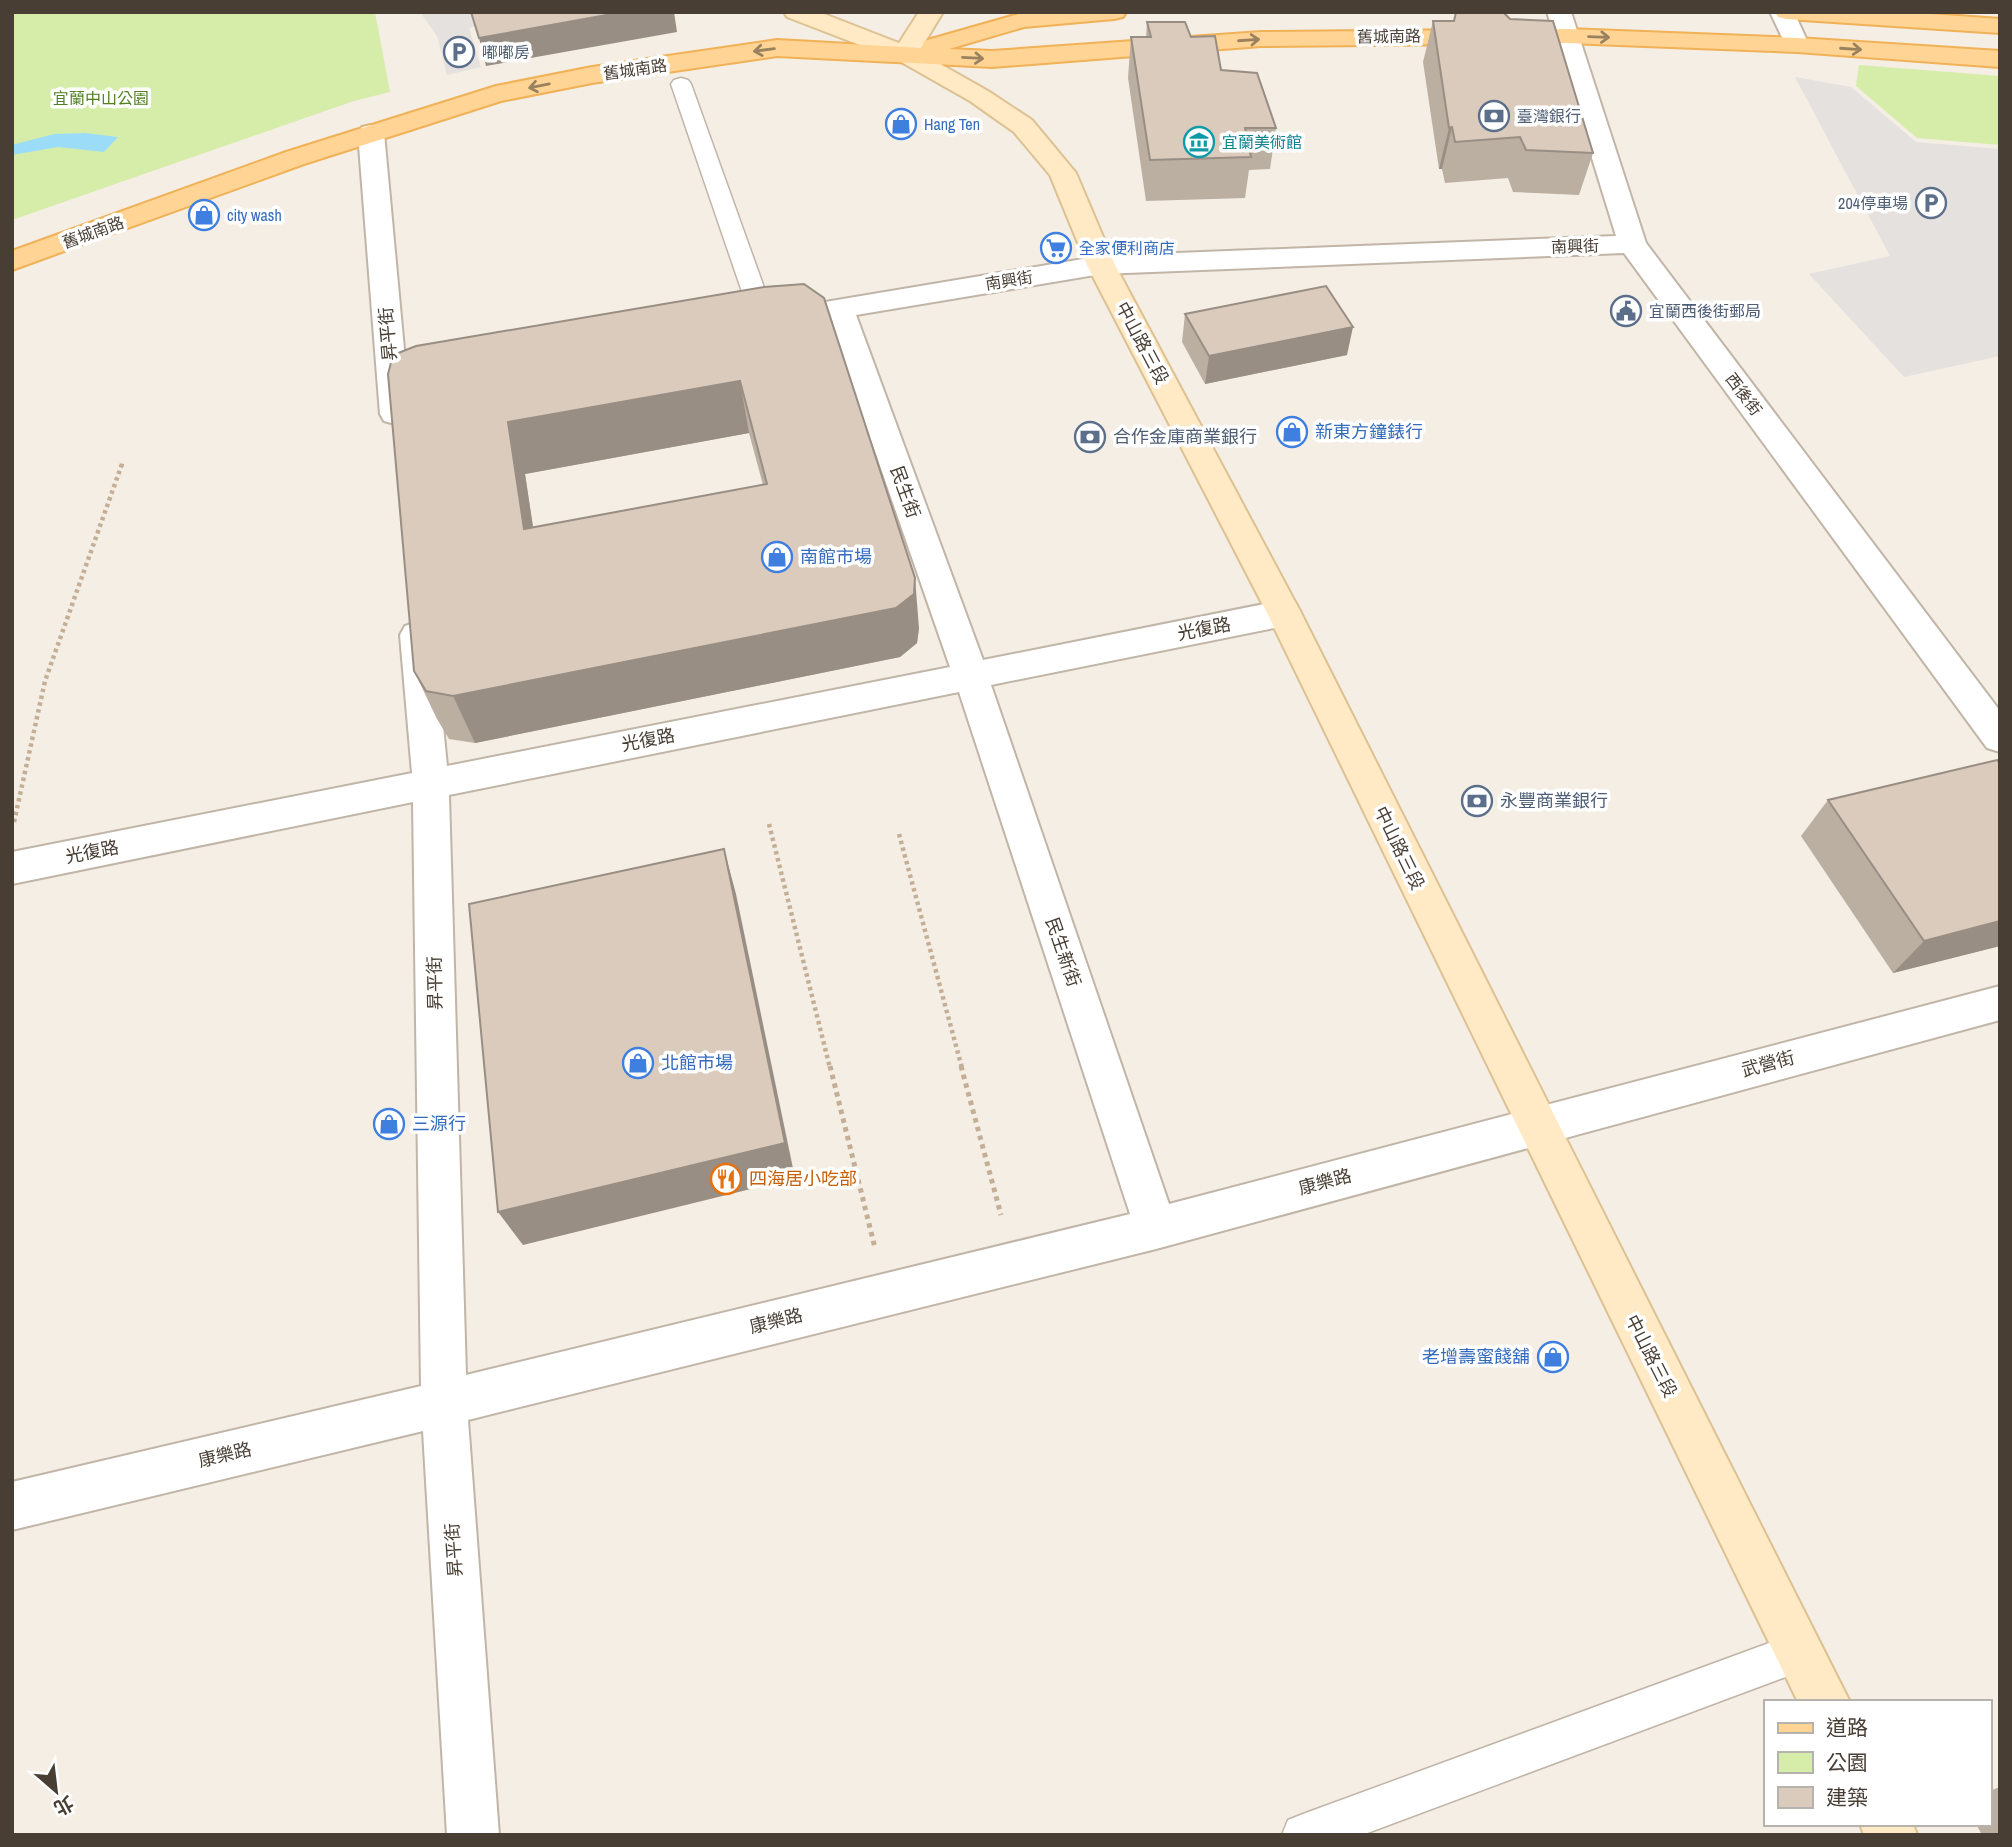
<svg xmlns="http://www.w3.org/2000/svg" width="2012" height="1847" viewBox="0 0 2012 1847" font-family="'Archivo Narrow','Noto Sans TC',sans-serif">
<rect width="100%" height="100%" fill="#f4eee5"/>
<g fill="#d6eda9">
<polygon points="12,12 375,12 390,92 354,101 12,220"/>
<polygon points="1859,65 2000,76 2000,145 1917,138 1856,86"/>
</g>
<g fill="#e5e1de">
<polygon points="420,12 530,12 469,28 481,67 447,75 437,36"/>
<polygon points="1795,77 1851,87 1916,142 2000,149 2000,356 1904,377 1809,274 1890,256"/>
</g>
<polygon fill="#9bdcf8" points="85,133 118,137 104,152 58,147 12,155 12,145 54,134"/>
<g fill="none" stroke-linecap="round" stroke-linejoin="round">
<g stroke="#c1b5a7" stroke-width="3">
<g id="lane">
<polygon points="681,78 688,80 691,84 776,321 772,326 764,329 756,326 752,321 671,84 674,80"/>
<polygon points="1799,1632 1813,1638 1819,1652 1813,1666 1799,1672 1362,1835 1282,1835 1288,1820 1303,1814"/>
</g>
</g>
<g stroke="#c1b5a7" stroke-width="4">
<g id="street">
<path d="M1547 12H1571L1646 243 2000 711V752L1987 748 1624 253 1101 274 856 315 983 660 1284 600 1296 604 1301 613 1296 622 1284 626 991 685 1169 1204 2000 986V1020L1156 1249 468 1420 499 1835H447L423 1431 12 1530V1482L421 1386 413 802 12 884V852L412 773 400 635 405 626 417 622 429 626 434 635 447 766 950 667 829 319 775 328 765 326 760 319 765 312 1101 256 1616 236ZM959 692 1130 1214 466 1375 449 795Z"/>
<polygon points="1770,12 1794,12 1809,45 1806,50 1797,52 1788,50"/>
<polygon points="371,125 380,127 384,133 410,414 406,421 395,424 384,421 380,414 358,133 362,127"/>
</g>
</g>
<g stroke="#ddc192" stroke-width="4">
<g id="secondary">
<polygon points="784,12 819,12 899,43 919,12 943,12 919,52 988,91 1032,120 1076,173 1115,265 1301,613 1850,1702 1798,1702 1267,613 1087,265 1050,175 1014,132 970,101 896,59 787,17"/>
<polygon points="1860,1824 1913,1824 1917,1835 1864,1835"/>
</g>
</g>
<g stroke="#f0b157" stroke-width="4">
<g id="primary">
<polygon points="1126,12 1123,17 1114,19 1024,27 949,49 992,51 1261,32 1567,29 1797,38 2000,51 2000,67 1797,52 1567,43 1261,46 992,67 777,56 592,83 501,101 304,164 12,270 12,251 286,152 496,86 592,67 777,40 922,48 924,41 1022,13"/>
<polygon points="1775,12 1903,12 2000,19 2000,33 1787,19 1778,17"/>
</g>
</g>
<polyline stroke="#c4af96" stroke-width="3.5" stroke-dasharray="2.5 2.5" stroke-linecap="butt" points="122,466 123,462"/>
<g stroke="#c4af96" stroke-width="4.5" stroke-dasharray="3.5 3.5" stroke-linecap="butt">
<polyline points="14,822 45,681 122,464"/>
<polyline points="769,824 830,1068"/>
<polyline points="899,834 962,1068"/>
</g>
<g stroke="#c4af96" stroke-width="5" stroke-dasharray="4.5 4.5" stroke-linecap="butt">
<polyline points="830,1066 875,1248"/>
<polyline points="961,1066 1001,1215"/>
</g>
<use href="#lane" fill="#fff" fill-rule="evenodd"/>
<use href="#street" fill="#fff" fill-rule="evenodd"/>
<use href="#secondary" fill="#ffeac5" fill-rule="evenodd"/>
<use href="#primary" fill="#ffd494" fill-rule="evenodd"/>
</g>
<g fill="#bbafa2" fill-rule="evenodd">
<polygon points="1433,21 1593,153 1579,195 1513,192 1508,178 1445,183 1442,169 1439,169 1423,62"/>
<polygon points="1147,22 1221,70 1276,128 1270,169 1249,170 1245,198 1146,201 1128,78 1131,37 1146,37"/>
<path d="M764 287 919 628 917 643 900 657 475 743 449 739 437 719 414 671 388 374ZM749 433 763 485 533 527 525 474Z"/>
<polygon points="1185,314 1347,355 1205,384 1182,342"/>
<polygon points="1828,800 2000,946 1893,973 1801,836"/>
<polygon points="2000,1787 2000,1835 1982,1835 1976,1824 1989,1824 1989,1791"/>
</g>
<g fill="#998e84">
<polygon points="623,12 674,12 677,32 486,66 479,38"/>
<polygon points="1452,127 1442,169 1439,169 1449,128"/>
<polygon points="1353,327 1347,355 1205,384 1209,356"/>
<polygon points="740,381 749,433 525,474 541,580 524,529 508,422"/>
<polygon points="915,578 919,628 917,643 900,657 475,743 453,696"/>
<polygon points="724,849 736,894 795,1178 523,1245 498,1212"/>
<polygon points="2000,921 2000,946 1893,973 1924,941"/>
</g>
<g fill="#dacbbc" stroke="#998e84" stroke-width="2" fill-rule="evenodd">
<polygon points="471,12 623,12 479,38"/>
<polygon points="1456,12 1503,12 1510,19 1553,21 1593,153 1526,150 1520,137 1455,142 1452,127 1449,128 1433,21 1454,21"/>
<polygon points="1147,22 1185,22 1191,37 1215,36 1221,70 1257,73 1276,128 1245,128 1251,157 1150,160 1131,37 1151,37"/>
<path d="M804 284 824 298 915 578 914 594 896 608 453 696 426 691 414 671 388 374 393 355 416 346 764 287ZM740 381 767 484 524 529 508 422Z"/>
<polygon points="1326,286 1353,327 1209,356 1185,314"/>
<polygon points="1997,760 2000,763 2000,921 1924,941 1828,800"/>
<polygon points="724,849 785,1143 498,1212 469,904"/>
</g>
<defs><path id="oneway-shaft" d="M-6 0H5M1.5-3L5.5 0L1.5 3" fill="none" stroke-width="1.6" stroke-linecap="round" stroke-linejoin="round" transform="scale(1.75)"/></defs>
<g stroke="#9a825f">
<use href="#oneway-shaft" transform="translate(1599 37) rotate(2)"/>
<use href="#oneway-shaft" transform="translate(1249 40) rotate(-4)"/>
<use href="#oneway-shaft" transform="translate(1851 49) rotate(4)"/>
<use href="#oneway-shaft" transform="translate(764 50) rotate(172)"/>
<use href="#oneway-shaft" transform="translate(973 58) rotate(3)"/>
<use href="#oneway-shaft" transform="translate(539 86) rotate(169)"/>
</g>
<defs>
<g id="parking-ring" transform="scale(1.575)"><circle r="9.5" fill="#fff" stroke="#5c6f8a" stroke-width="1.5"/><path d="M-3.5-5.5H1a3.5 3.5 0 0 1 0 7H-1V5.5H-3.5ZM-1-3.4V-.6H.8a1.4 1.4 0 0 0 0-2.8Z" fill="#5c6f8a"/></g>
<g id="bank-ring" transform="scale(1.575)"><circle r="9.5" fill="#fff" stroke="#5c6f8a" stroke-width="1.5"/><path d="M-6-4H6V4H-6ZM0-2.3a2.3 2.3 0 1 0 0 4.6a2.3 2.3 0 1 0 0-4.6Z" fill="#5c6f8a"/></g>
<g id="shop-ring" transform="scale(1.575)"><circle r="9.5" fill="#fff" stroke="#3f7fe0" stroke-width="1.5"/><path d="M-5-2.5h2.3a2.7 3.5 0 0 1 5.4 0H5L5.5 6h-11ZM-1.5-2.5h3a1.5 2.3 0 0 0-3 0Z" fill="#3f7fe0"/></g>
<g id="museum-ring" transform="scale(1.575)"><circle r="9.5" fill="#fff" stroke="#0f9aa8" stroke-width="1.5"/><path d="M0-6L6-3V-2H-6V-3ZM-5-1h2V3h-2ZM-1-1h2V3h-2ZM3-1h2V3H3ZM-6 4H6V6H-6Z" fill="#0f9aa8"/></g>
<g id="supermarket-ring" transform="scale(1.575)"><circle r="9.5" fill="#fff" stroke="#3f7fe0" stroke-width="1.5"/><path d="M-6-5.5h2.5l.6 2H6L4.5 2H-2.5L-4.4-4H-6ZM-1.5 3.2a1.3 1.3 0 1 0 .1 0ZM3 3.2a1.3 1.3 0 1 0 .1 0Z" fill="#3f7fe0"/></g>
<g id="civic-ring" transform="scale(1.575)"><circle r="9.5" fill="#fff" stroke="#5c6f8a" stroke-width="1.5"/><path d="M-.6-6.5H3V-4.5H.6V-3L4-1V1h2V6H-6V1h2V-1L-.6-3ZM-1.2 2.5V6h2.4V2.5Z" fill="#5c6f8a"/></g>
<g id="restaurant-ring" transform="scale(1.575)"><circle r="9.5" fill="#fff" stroke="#e8710a" stroke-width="1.5"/><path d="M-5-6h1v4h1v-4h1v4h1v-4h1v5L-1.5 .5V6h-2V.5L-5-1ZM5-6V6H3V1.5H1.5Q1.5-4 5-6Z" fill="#e8710a"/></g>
</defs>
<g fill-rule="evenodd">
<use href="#parking-ring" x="459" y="52"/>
<use href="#bank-ring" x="1494" y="116"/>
<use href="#shop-ring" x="901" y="124"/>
<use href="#museum-ring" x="1199" y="142"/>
<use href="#parking-ring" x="1931" y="203"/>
<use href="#shop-ring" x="204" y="215"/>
<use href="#supermarket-ring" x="1056" y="248"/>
<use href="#civic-ring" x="1626" y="311"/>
<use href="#shop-ring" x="1292" y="432"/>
<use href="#bank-ring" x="1090" y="437"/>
<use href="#shop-ring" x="777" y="557"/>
<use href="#bank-ring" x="1477" y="801"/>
<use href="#shop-ring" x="638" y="1063"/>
<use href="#shop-ring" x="389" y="1124"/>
<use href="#restaurant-ring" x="726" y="1179"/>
<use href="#shop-ring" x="1553" y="1357"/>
</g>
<g text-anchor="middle" stroke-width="7" stroke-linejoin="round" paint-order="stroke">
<g font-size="16" fill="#483e34" stroke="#fff">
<text transform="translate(1389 36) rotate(-1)" y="6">舊城南路</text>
<text transform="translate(635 69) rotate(-8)" y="6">舊城南路</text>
<text transform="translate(93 232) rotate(-20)" y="6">舊城南路</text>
<text transform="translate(1575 246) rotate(-2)" y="6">南興街</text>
<text transform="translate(1009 280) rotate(-9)" y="6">南興街</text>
<text transform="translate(1744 394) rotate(53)" y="6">西後街</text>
</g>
<g font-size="16" fill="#4e5e75" stroke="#fff" text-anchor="start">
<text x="482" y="58">嘟嘟房</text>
<text x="1517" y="122">臺灣銀行</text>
<text x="1908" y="209" text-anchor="end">204停車場</text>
<text x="1649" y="317">宜蘭西後街郵局</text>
</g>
<g font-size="16" fill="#508021" stroke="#fff">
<text x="101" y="104">宜蘭中山公園</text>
</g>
<g font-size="16" fill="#366cbe" stroke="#fff" text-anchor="start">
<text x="924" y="130">Hang Ten</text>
<text x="227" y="221">city wash</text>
<text x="1079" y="254">全家便利商店</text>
</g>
<g font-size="16" fill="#0d838f" stroke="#fff" text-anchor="start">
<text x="1222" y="148">宜蘭美術館</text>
</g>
<g font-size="18" fill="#483e34" stroke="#fff">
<text transform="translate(388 334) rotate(-95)" y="6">昇平街</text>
<text transform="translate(1142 343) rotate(62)" y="6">中山路三段</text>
<text transform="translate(905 492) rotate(70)" y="6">民生街</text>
<text transform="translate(1204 629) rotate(-11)" y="6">光復路</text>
<text transform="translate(648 740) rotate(-11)" y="6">光復路</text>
<text transform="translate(1399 848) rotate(64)" y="6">中山路三段</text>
<text transform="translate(92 852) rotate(-11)" y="6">光復路</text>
<text transform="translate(1063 952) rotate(71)" y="6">民生新街</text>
<text transform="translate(435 983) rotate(-91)" y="6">昇平街</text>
<text transform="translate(1768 1064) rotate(-15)" y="6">武營街</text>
<text transform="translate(1325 1182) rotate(-15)" y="6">康樂路</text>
<text transform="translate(776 1321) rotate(-14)" y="6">康樂路</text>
<text transform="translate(1651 1356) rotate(63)" y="6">中山路三段</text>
<text transform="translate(225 1455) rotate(-13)" y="6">康樂路</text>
<text transform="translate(454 1550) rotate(-94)" y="6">昇平街</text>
</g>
<g font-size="18" fill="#366cbe" stroke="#fff" text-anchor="start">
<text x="1315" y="438">新東方鐘錶行</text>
<text x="800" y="563">南館市場</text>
<text x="661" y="1069">北館市場</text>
<text x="412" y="1130">三源行</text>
<text x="1530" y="1363" text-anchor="end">老增壽蜜餞舖</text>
</g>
<g font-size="18" fill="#4e5e75" stroke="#fff" text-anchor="start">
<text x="1113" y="443">合作金庫商業銀行</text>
<text x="1500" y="807">永豐商業銀行</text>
</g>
<g font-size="18" fill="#c56008" stroke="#fff" text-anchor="start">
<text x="749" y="1185">四海居小吃部</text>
</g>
</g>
<rect width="2012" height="1847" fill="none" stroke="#483e34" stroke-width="28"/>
<rect x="1764" y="1700" width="228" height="126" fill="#ffffff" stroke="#b6b2ae" stroke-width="2"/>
<rect x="1778" y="1723" width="35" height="10" fill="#ffd494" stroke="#b6b2ae" stroke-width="2"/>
<text x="1826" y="1735" font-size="21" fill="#483e34">道路</text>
<rect x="1778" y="1752" width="35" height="21" fill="#d6eda9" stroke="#b6b2ae" stroke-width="2"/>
<text x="1826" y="1770" font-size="21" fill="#483e34">公園</text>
<rect x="1778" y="1787" width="35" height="21" fill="#dacbbc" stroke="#b6b2ae" stroke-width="2"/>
<text x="1826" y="1805" font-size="21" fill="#483e34">建築</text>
<g transform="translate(56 1791) rotate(152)" stroke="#ffffff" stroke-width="5" paint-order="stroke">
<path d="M0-5L12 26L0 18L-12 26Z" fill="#483e34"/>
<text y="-10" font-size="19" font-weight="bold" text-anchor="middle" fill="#483e34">北</text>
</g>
</svg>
